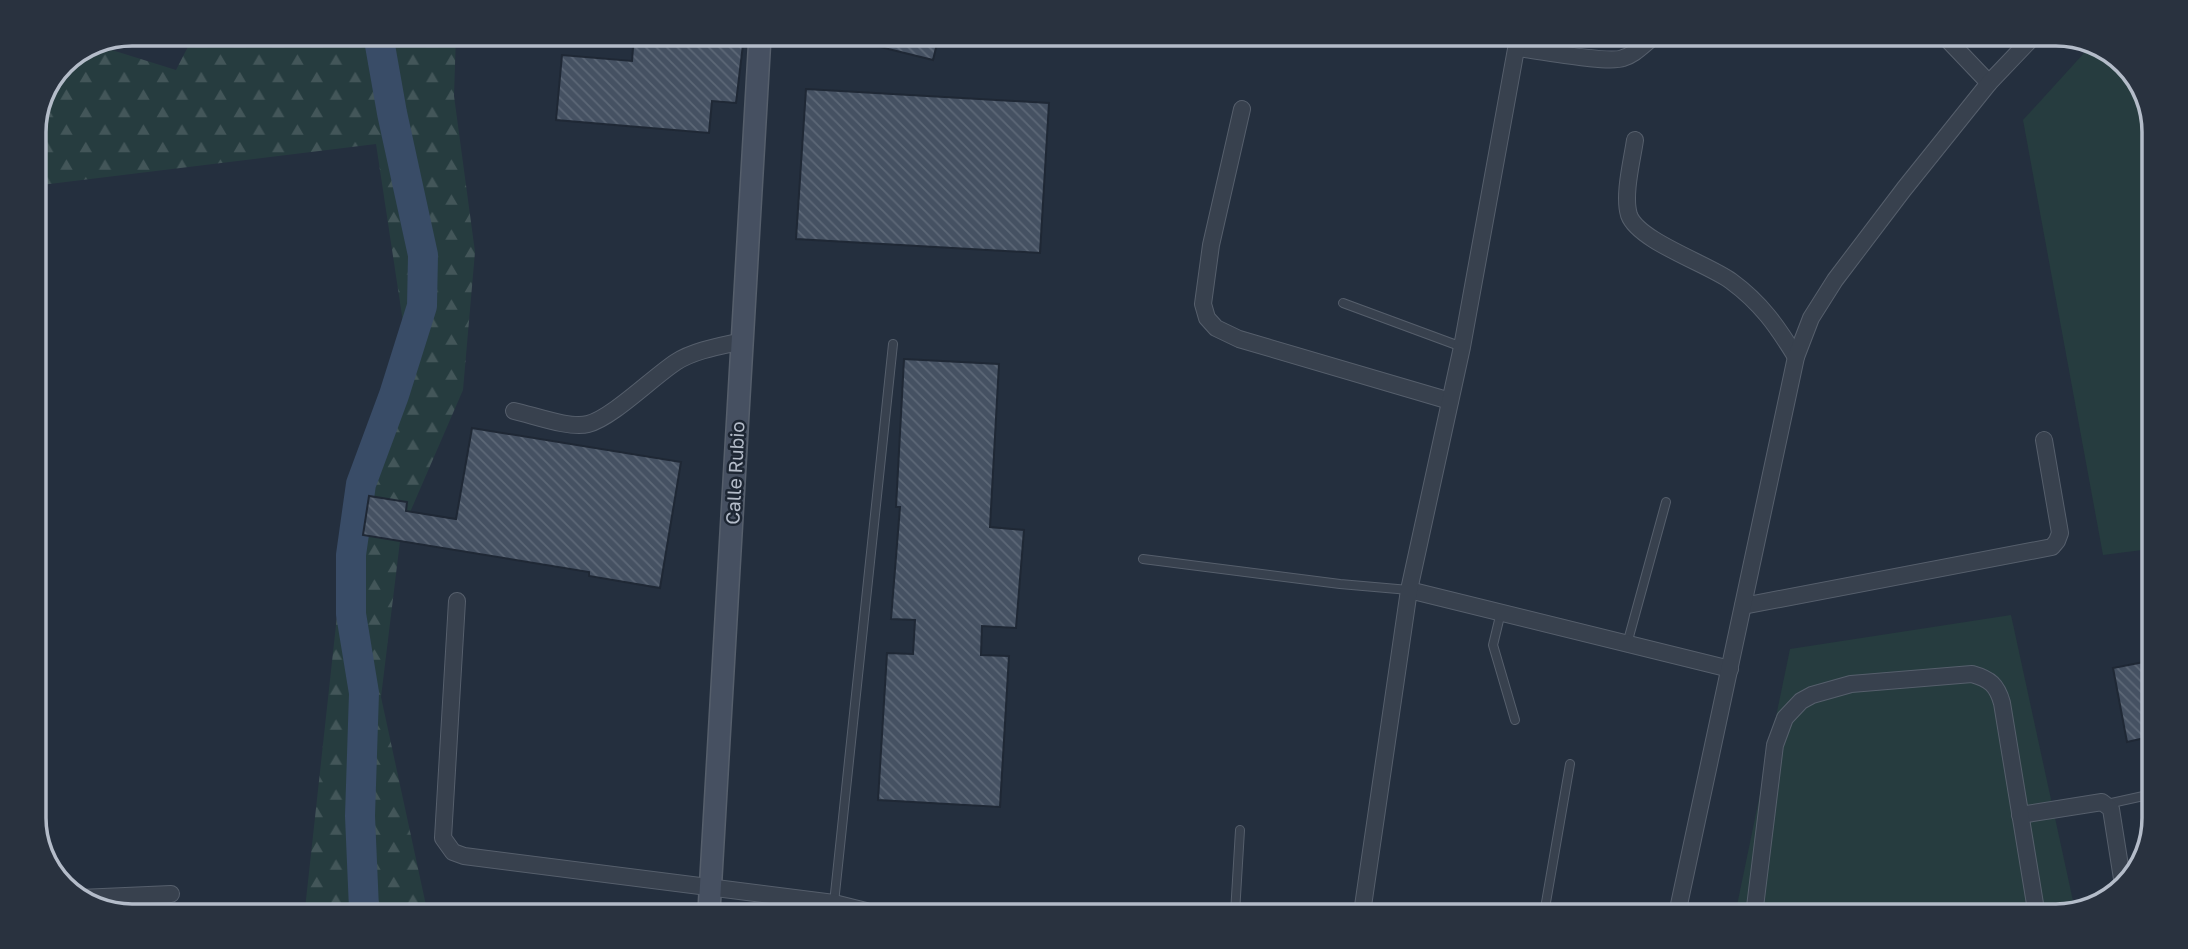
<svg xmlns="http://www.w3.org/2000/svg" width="2188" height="949" viewBox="0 0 2188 949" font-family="'Golos Text',sans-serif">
<defs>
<pattern id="forest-firs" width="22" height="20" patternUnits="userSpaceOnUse" patternTransform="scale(1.75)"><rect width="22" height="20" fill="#263c3f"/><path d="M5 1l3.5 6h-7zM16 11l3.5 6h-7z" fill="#435659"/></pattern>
<pattern id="building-back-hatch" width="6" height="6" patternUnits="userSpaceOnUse" patternTransform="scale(1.75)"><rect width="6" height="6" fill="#455162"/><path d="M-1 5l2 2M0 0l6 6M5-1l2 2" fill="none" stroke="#5d6877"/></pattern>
</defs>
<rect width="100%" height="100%" fill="#242f3e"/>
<g fill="#263c3f">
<polygon points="2095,41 2135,72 2155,124 2150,549 2103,555 2023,120"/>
<polygon points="2011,615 2075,910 2057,916 1735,915 1790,649"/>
</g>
<polygon fill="url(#forest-firs)" points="195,33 456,34 454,96 475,252 463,390 401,533 381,697 427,910 305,909 349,506 403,322 376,144 33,186 33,125 62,62 99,46 176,70"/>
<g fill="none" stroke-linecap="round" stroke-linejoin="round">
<polyline stroke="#394c67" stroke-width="30" points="364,909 360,816 364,693 351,614 351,555 361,484 394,395 422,306 423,255 392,113 378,34"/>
</g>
<g fill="url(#building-back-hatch)" stroke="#1f2835" stroke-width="2">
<polygon points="634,35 744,36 736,103 712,101 709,133 556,120 562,55 632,61"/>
<polygon points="856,36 939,36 933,60 856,41"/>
<polygon points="806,89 1049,103 1040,253 796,239"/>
<polygon points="904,359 999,364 990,527 1024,530 1016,628 982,626 981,655 1009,656 1000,807 878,800 887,653 913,654 915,620 891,619 900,507 896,507"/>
<polygon points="472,428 681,462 660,588 589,576 589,572 363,535 369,496 407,502 406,511 456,519"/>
<polygon points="2149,661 2149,737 2127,742 2113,668"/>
</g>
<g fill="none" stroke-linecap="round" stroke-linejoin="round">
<g stroke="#565f6c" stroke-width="10">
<g id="lane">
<polyline points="1343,303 1462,347"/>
<polyline points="1143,559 1340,584 1409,590"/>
<polyline points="1501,612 1493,645 1515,720"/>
<polyline points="1627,644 1666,502"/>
<polyline points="2107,804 2148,795"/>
<polyline points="834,903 893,344"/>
<polyline points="1235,913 1240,830"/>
<polyline points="1544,914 1570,764"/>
</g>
</g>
<g stroke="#565f6c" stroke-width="18">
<g id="street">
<polyline points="1948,40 1989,83"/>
<path d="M1517 48C1538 50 1608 64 1623 58 1634 55 1642 46 1651 39"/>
<polyline points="1242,109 1211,245 1203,304 1207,318 1216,328 1239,339 1450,401"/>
<path d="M1635 140C1632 161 1623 195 1629 215 1638 241 1708 264 1731 281 1761 303 1777 326 1796 357"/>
<path d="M514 411C533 415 570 429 588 424 612 418 653 377 676 362 695 350 721 346 743 341"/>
<polyline points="1409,590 1730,669"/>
<polyline points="457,601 443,838 453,852 464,856 834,903 866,911"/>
<polyline points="1743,606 2052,547 2057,541 2060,533 2044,440"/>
<polyline points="2020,815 2102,802 2111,809 2123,885"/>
<polyline points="80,898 171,894"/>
<polyline points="1362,913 1409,590 1462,347 1518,38"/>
<polyline points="1677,914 1796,357 1811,318 1835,280 1904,189 1989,83 2030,40"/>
<path d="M1754 915 1775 745 1785 718 1801 701 1812 695 1851 684 1972 674C1990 679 1997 685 2002 703L2037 916"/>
</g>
</g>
<g stroke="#565f6c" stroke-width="24">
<polyline id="secondary" points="709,911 760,36"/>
</g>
<use href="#lane" stroke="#38414e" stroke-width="8"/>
<use href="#street" stroke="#38414e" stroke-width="16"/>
<use href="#secondary" stroke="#465061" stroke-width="21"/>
</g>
<g text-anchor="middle" stroke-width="5" stroke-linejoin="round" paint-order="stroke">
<g font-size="19" fill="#b4bcc9" stroke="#1d2633">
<text transform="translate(735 473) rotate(-87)" y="7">Calle Rubio</text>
</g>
</g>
<path d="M0 0H2188V949H0ZM132 46H2056A86 86 0 0 1 2142 132V818A86 86 0 0 1 2056 904H132A86 86 0 0 1 46 818V132A86 86 0 0 1 132 46Z" fill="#29323f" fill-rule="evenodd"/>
<path fill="none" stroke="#b4bcc9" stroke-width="3.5" d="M132 46H2056A86 86 0 0 1 2142 132V818A86 86 0 0 1 2056 904H132A86 86 0 0 1 46 818V132A86 86 0 0 1 132 46Z"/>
</svg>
